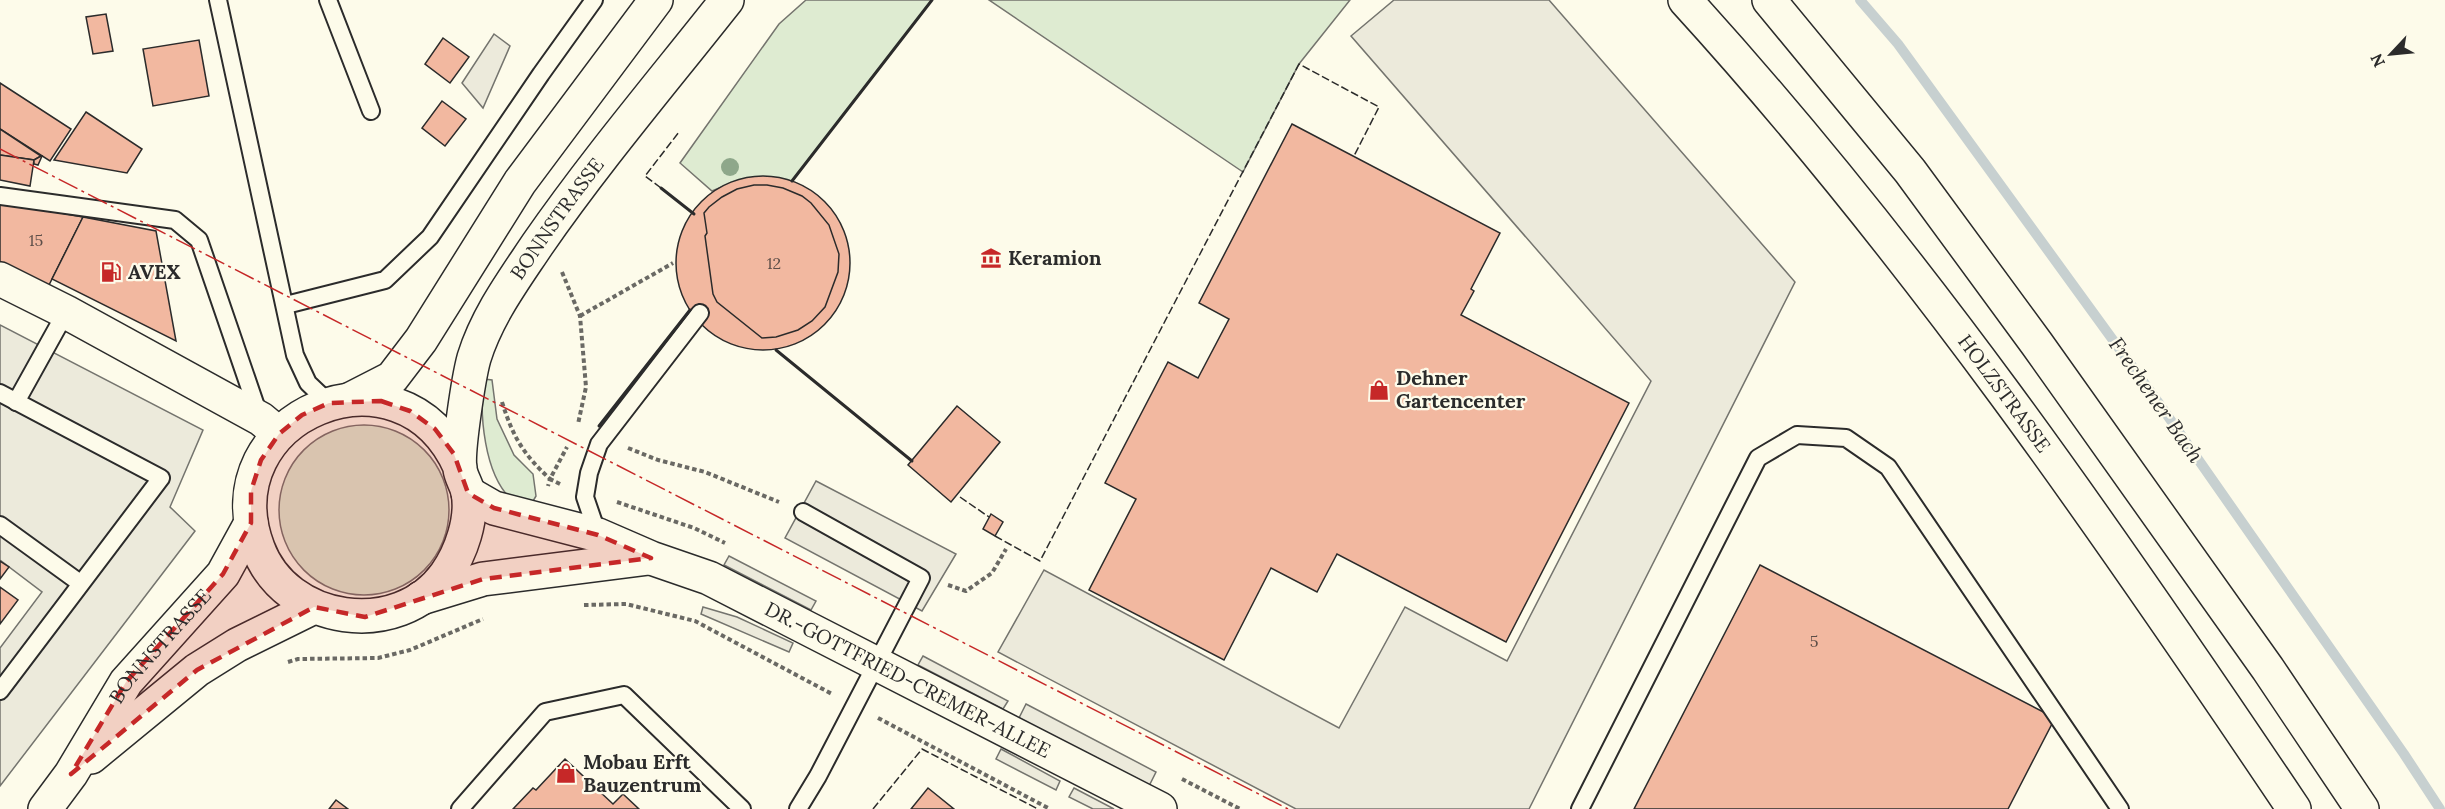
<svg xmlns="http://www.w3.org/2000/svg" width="2445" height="809" viewBox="0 0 2445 809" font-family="Lora,serif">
<rect width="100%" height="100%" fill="#fdfbea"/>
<g fill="#deebd1" stroke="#74746e" stroke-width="1.5">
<path d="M806 0H932L792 181C759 174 742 178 712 191L680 163 779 24Z"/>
<polygon points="989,0 1350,0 1299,64 1243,172"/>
<path d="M484 379 492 380 497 419 514 455 533 474 536 496 529 508C524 506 516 504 512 500 484 475 479 413 484 379Z"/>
<circle cx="364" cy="510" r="85"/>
</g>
<g fill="#eceadb" stroke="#74746e" stroke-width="1.5">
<polygon points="1394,0 1549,0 1795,282 1529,809 1296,809 998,652 1044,570 1339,728 1405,607 1507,661 1651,381 1351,36"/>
<polygon points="494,34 510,46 483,108 462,83"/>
<polygon points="0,325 203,430 170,507 195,531 0,786 0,648 42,592 0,560"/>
<polygon points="816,481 956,554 922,611 785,538"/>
<polygon points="729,556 816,601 811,610 724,565"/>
<polygon points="703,607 737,617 793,643 789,652 701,614"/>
<polygon points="923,656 1008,701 1003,709 918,665"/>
<polygon points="1026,704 1156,772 1149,786 1019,718"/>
<polygon points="1001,749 1060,781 1056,790 996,759"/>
<polygon points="1074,788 1114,809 1093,809 1069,797"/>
</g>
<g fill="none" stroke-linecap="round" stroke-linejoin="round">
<polyline stroke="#c7d0d0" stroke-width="10" points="1860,0 1898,44 2158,402 2404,754 2440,809"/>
</g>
<g fill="#f2b8a0" stroke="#2b2b2b" stroke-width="1.5">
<polygon points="106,14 113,51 93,54 86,17"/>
<polygon points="443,38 469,57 450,83 425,64"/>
<polygon points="199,40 209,96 153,106 143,49"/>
<polygon points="0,83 71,129 50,161 0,129"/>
<polygon points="442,101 466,119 445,146 422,128"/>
<polygon points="86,112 142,149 127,173 54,160"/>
<polygon points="1292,124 1500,233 1471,289 1474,291 1461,315 1629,403 1506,642 1337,554 1317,592 1271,568 1224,660 1089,590 1136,499 1105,483 1168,362 1198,378 1229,319 1199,303"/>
<polygon points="0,129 41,156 34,160 0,155"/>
<polygon points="0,155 34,160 30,186 0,180"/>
<polygon points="41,156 42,156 38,165 34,164 34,160"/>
<circle cx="763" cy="263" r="87"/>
<polygon points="754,185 767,185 783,188 802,196 811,203 829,225 839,254 838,272 825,307 812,321 798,330 776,337 762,338 717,302 713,294 705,236 707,233 704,213 709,207 722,197 737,189"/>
<polygon points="0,202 83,217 49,285 0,262"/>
<polygon points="83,217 156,231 176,341 52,279"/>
<polygon points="957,406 1000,442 951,502 908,465"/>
<polygon points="991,514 1003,522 995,536 983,529"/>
<polygon points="0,561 9,567 0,579"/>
<polygon points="1760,565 2055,718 2008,809 1634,809"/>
<polygon points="0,587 18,600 0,624"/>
<polygon points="565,759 613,804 623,794 639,809 513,809 533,788 536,790"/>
<polygon points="928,788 954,809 911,809"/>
<polygon points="336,800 348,809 329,809"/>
</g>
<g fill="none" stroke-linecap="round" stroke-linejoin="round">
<g stroke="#2b2b2b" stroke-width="20">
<g id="service">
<polyline points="218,0 295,355 308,383 329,403"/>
<polyline points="328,0 371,111"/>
<polyline points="0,196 175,220 199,240 259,415"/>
<polyline points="286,305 385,280 430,237 541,74 594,0"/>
<polyline points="0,393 161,478 0,691"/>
<polyline points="16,402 66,312"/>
<polyline points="0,525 80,583"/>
<polyline points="598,535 585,497 589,473 599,444 700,313"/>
<polyline points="460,809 545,712 624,695 742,809"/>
<polyline points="798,809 818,776 921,578 803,512"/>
<polyline points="1580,809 1758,458 1797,435 1846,438 1888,467 2120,809"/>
</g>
</g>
<g stroke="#2b2b2b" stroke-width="36">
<g id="minor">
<polyline points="0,279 66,312 261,419 279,434"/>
<path id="s1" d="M468 493 494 508 598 535 651 558 709 578 1160 809"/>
<polyline points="421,598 483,579 649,558"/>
</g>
</g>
<g stroke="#2b2b2b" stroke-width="36">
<g id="secondary">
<path id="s2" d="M1685 0C1913 250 2106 529 2294 809"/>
<polyline points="1769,0 1910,171 2037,344 2268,669 2362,809"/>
<polyline points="351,399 392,378 421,340 520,182 656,0"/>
<path id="s3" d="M460 467C401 334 208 416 258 548 286 624 398 641 446 574 461 553 473 519 468 492 466 484 461 477 460 469 457 452 469 376 474 358 487 316 513 281 537 245 596 160 663 81 727 0"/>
<polyline points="91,757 197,670 237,645 314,607"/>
<path id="s4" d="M45 809 71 774 126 682 223 574 251 523"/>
</g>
</g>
<g stroke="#6a6964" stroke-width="4" stroke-dasharray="4.5 3" stroke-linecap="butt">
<polyline points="562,272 580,316 586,387 578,424"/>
<polyline points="580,316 673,263"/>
<path d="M502 402C513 437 523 454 550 479L548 486"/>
<polyline points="628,448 658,460 705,472 779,502"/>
<polyline points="560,484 550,479 567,447"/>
<polyline points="617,502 694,528 725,543"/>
<polyline points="948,585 966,591 992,573 1006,549"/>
<polyline points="584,605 626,604 695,621 832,694"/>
<polyline points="288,662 298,659 378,658 410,650 483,619"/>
<polyline points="878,718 1050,809"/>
<polyline points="1182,779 1240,809"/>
</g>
<use href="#service" stroke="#fdfbea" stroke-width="16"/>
<use href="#minor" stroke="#fdfbea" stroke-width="33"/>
<use href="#secondary" stroke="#fdfbea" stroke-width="33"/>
<g stroke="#2b2b2b" stroke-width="1.5" stroke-dasharray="8 3" stroke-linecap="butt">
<polyline points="661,188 645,176 679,132"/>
<polyline points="960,497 989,517"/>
<polyline points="995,536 1040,561 1299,64 1379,107 1354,156"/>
<polyline points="873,809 922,749 1038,809"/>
</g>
<g stroke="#2b2b2b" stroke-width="3">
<polyline points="792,181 932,0"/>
<polyline points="661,188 694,214"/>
<polyline points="776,350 912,461"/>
<polyline points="599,426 690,310"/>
</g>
<polyline stroke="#c62828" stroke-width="1.5" stroke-dasharray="21 4.5 3 4.5" stroke-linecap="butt" points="0,149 1288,809"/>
</g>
<circle fill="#8ea78a" cx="730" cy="167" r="9"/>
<path fill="#c62828" fill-opacity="0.2" stroke="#c62828" stroke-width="4.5" stroke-dasharray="12 8" stroke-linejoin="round" d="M381 401 410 411 435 429 454 454 468 493 494 508 598 535 651 558 483 579 365 617 314 607 197 670 71 774 126 682 223 574 251 523V491L261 460 279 434 302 415 329 403Z"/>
<defs>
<g id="museum-bare" transform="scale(1.62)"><path d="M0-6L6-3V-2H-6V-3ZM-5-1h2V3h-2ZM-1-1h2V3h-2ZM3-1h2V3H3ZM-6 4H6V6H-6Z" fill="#c62828" stroke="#fdfbea" stroke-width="2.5" paint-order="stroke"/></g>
<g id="fuel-bare" transform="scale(1.62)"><path d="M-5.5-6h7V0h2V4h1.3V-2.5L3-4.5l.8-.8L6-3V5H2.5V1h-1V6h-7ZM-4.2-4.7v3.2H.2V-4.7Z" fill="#c62828" stroke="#fdfbea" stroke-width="2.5" paint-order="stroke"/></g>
<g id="shop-bare" transform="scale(1.62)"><path d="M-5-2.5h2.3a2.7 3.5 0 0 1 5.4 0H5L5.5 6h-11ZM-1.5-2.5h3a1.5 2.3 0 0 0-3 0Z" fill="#c62828" stroke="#fdfbea" stroke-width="2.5" paint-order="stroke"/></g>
</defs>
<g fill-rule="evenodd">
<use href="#museum-bare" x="991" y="258"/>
<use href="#fuel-bare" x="111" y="272"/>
<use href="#shop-bare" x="1379" y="390"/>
<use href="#shop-bare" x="566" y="773"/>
</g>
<g text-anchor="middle" stroke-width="4.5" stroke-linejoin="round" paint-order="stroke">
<g font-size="16" fill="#5d4e48">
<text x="36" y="246">15</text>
<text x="774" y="269">12</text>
<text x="1814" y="647">5</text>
</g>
<g font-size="20" fill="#2b2b2b" stroke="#fdfbea">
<text dy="7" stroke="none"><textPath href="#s3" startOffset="957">BONNSTRASSE</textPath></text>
<text dy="7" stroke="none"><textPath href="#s2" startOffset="507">HOLZSTRASSE</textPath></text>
<text dy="7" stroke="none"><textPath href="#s4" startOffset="200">BONNSTRASSE</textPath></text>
<text dy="7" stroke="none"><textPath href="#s1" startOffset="480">DR.-GOTTFRIED-CREMER-ALLEE</textPath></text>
</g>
<g font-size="20" font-weight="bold" fill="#2b2b2b" stroke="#fdfbea" text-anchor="start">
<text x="1008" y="265">Keramion</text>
<text x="128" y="279">AVEX</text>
<text x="1396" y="385">Dehner<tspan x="1396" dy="23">Gartencenter</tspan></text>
<text x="583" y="769">Mobau Erft<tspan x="583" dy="23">Bauzentrum</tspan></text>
</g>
<g font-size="21" font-style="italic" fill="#2b2b2b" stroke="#fdfbea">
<text transform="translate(2156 400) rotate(55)" y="7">Frechener Bach</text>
</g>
</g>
<g transform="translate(2391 54) rotate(244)" stroke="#fdfbea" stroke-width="4.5" paint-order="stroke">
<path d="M0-4.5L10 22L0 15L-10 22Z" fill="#2b2b2b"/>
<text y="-9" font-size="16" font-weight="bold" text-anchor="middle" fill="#2b2b2b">N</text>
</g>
</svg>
